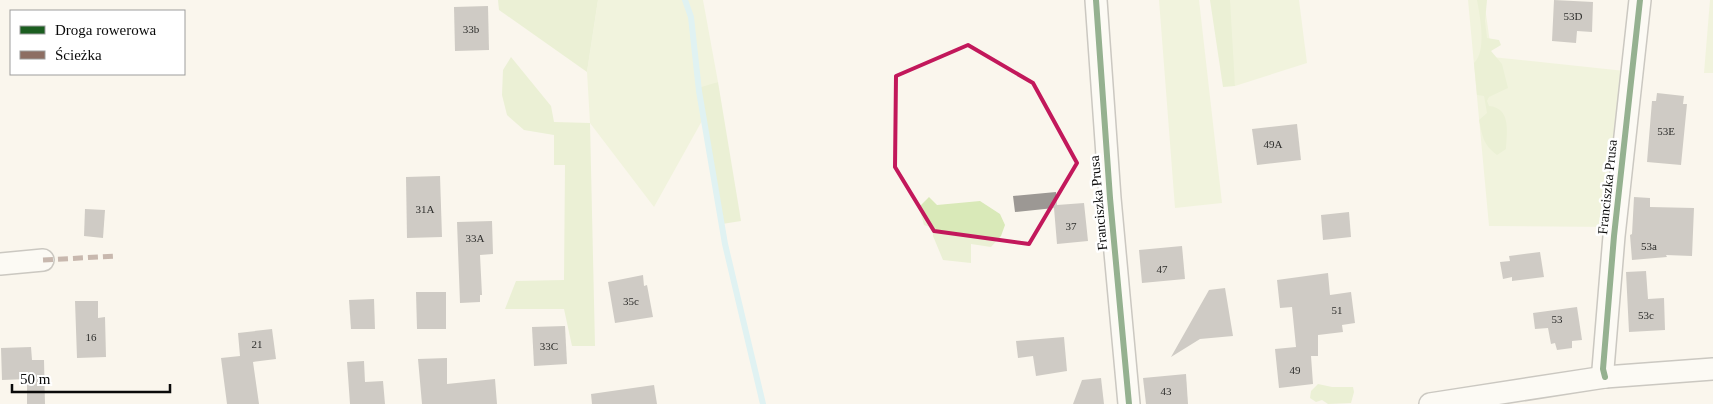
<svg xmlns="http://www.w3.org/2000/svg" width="1713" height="404" viewBox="0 0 1713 404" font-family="Georgia,serif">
<rect width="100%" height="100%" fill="#faf6ed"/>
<g fill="#e7f0ca">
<polygon points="598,0 703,0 718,82 699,91 703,119 654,207 590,123 587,72"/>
<polygon points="1159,0 1199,0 1222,203 1175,208"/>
<polygon points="1223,0 1299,0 1307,63 1235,86"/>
<polygon points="1468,0 1484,0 1492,57 1625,71 1610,227 1489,226"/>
<polygon points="1710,0 1713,0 1713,73 1704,73"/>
</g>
<g fill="#d9e9b8">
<polygon points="498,0 598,0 587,72 499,10"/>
<polygon points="1210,0 1230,0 1235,86 1223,87"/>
<path d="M1477 0H1487L1485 21 1487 38 1499 40 1501 45 1491 51 1502 64 1508 88 1489 97 1487 101 1489 106C1511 108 1507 131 1506 149L1497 155C1483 144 1483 138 1479 120L1487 113 1484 96 1477 95 1474 63C1487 51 1480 17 1477 0Z"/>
<polygon points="511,57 551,106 554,122 590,123 595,346 572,346 564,309 505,309 516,281 564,280 565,165 554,165 554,135 524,130 507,115 502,95 503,70"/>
<polygon points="718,82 741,221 722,224 698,88"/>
<polygon points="929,197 937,205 980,201 1000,214 1005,225 1001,236 991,247 971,244 971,263 943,260 933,236 933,228 924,225 919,207"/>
<polygon points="1318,384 1332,387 1353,387 1354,392 1351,403 1328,404 1322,400 1316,402 1310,398 1311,391"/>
</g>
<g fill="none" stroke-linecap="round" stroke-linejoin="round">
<polyline stroke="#c0edf8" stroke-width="6" points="685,0 691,17 699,91 725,244 763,404"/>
</g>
<g fill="#9c9894">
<polygon points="1554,0 1593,2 1592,32 1577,31 1576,43 1552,41"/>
<polygon points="488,6 489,50 455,51 454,7"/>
<polygon points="1657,93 1684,96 1683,104 1687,104 1681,165 1647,162 1652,101 1656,101"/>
<polygon points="1297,124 1301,160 1257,165 1252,129"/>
<polygon points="440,176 442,237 407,238 406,177"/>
<polygon points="1056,192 1057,205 1084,203 1088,241 1057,244 1054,208 1015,212 1013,196"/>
<polygon points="1634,197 1650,198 1650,207 1694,208 1692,256 1666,255 1667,257 1632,260 1630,235 1632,234"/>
<polygon points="85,209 105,210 103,238 84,236"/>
<polygon points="1349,212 1351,237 1323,240 1321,215"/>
<polygon points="492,221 493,254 480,255 482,295 480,295 480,302 460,303 457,222"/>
<polygon points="1182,246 1185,279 1142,283 1139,250"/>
<polygon points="1540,252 1544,277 1512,281 1512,277 1503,279 1500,262 1510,261 1509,256"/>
<polygon points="1646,271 1648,299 1664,298 1665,330 1629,332 1626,272"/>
<polygon points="1328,273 1330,295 1351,292 1355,323 1342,325 1343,332 1318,335 1318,356 1311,356 1313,384 1279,388 1275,349 1296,347 1292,307 1280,308 1277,280"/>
<polygon points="643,275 644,286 647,285 653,317 615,323 608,282"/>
<polygon points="1225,288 1233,336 1200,339 1171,357 1209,290"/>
<polygon points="416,292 446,292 446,329 417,329"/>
<polygon points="374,299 375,329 351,329 349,300"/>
<polygon points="75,301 98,301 98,318 105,317 106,357 77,358"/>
<polygon points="1577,307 1582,340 1572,341 1572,348 1557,350 1555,343 1551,344 1548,328 1535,329 1533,313"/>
<polygon points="565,326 567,364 534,366 532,327"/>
<polygon points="272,329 276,359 253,362 259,404 227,404 221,358 240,356 238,333"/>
<polygon points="1064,337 1067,371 1036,376 1033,356 1018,358 1016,341"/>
<polygon points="31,347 32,360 44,360 45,404 27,404 27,379 2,380 1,348"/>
<polygon points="447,358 447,384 495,379 497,404 422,404 418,359"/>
<polygon points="364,361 365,382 383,381 385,404 350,404 347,362"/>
<polygon points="1186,374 1188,404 1146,404 1143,378"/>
<polygon points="1101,378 1104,404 1073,404 1082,380"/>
<polygon points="654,385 657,404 592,404 591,394"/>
</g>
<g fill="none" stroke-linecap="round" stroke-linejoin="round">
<g stroke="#92908c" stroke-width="24">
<g id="minor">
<polyline points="1096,0 1110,198 1129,404"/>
<polyline points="0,264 43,260"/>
<polyline points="1605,377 1603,369 1614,236 1640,0"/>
<polyline points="1430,404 1605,377 1713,369"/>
</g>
</g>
<use href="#minor" stroke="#fefefc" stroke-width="21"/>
<polyline stroke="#8d6e63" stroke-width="5" stroke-dasharray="10 5" stroke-linecap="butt" points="43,260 117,256"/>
<g stroke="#fff" stroke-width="9">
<g id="cycleway">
<polyline points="1096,0 1110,198 1129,404"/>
<polyline points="1605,377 1603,369 1614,236 1640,0"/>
</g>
</g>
<use href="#cycleway" stroke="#1b5e20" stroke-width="6"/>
</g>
<path d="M0 0H1713V404H0ZM968 45 1033 83 1077 163 1029 244 934 231 895 167 896 76Z" fill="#faf6ed" fill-opacity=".55" fill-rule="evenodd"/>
<path fill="none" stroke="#c2185b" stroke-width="4" stroke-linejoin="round" d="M968 45 1033 83 1077 163 1029 244 934 231 895 167 896 76Z"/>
<g text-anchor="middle" stroke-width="5" stroke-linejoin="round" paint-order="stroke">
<g font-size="11" fill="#2e2e2c">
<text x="1573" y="20">53D</text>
<text x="471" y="33">33b</text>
<text x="1666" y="135">53E</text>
<text x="1273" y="148">49A</text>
<text x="425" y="213">31A</text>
<text x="1071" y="230">37</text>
<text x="475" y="242">33A</text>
<text x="1649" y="250">53a</text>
<text x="1162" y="273">47</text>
<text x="631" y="305">35c</text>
<text x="1337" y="314">51</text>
<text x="1646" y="319">53c</text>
<text x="1557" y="323">53</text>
<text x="91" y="341">16</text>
<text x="257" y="348">21</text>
<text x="549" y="350">33C</text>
<text x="1295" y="374">49</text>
<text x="1166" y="395">43</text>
</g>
<g font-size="14" fill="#0a0a0a" stroke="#fff">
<text transform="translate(1607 187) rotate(-84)" y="5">Franciszka Prusa</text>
<text transform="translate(1098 203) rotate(-95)" y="5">Franciszka Prusa</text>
</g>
</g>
<rect x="10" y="10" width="175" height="65" fill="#ffffff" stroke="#9d9d9d"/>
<rect x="20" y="26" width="25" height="8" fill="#1b5e20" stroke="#9d9d9d"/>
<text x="55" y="35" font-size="15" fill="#0a0a0a">Droga rowerowa</text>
<rect x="20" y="51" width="25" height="8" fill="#8d6e63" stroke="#9d9d9d"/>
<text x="55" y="60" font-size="15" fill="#0a0a0a">Ścieżka</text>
<path d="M12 384v8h158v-8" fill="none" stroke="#0a0a0a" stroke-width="2.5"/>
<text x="20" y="384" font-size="15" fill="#0a0a0a" stroke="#ffffff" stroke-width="4" paint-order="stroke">50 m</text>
</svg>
